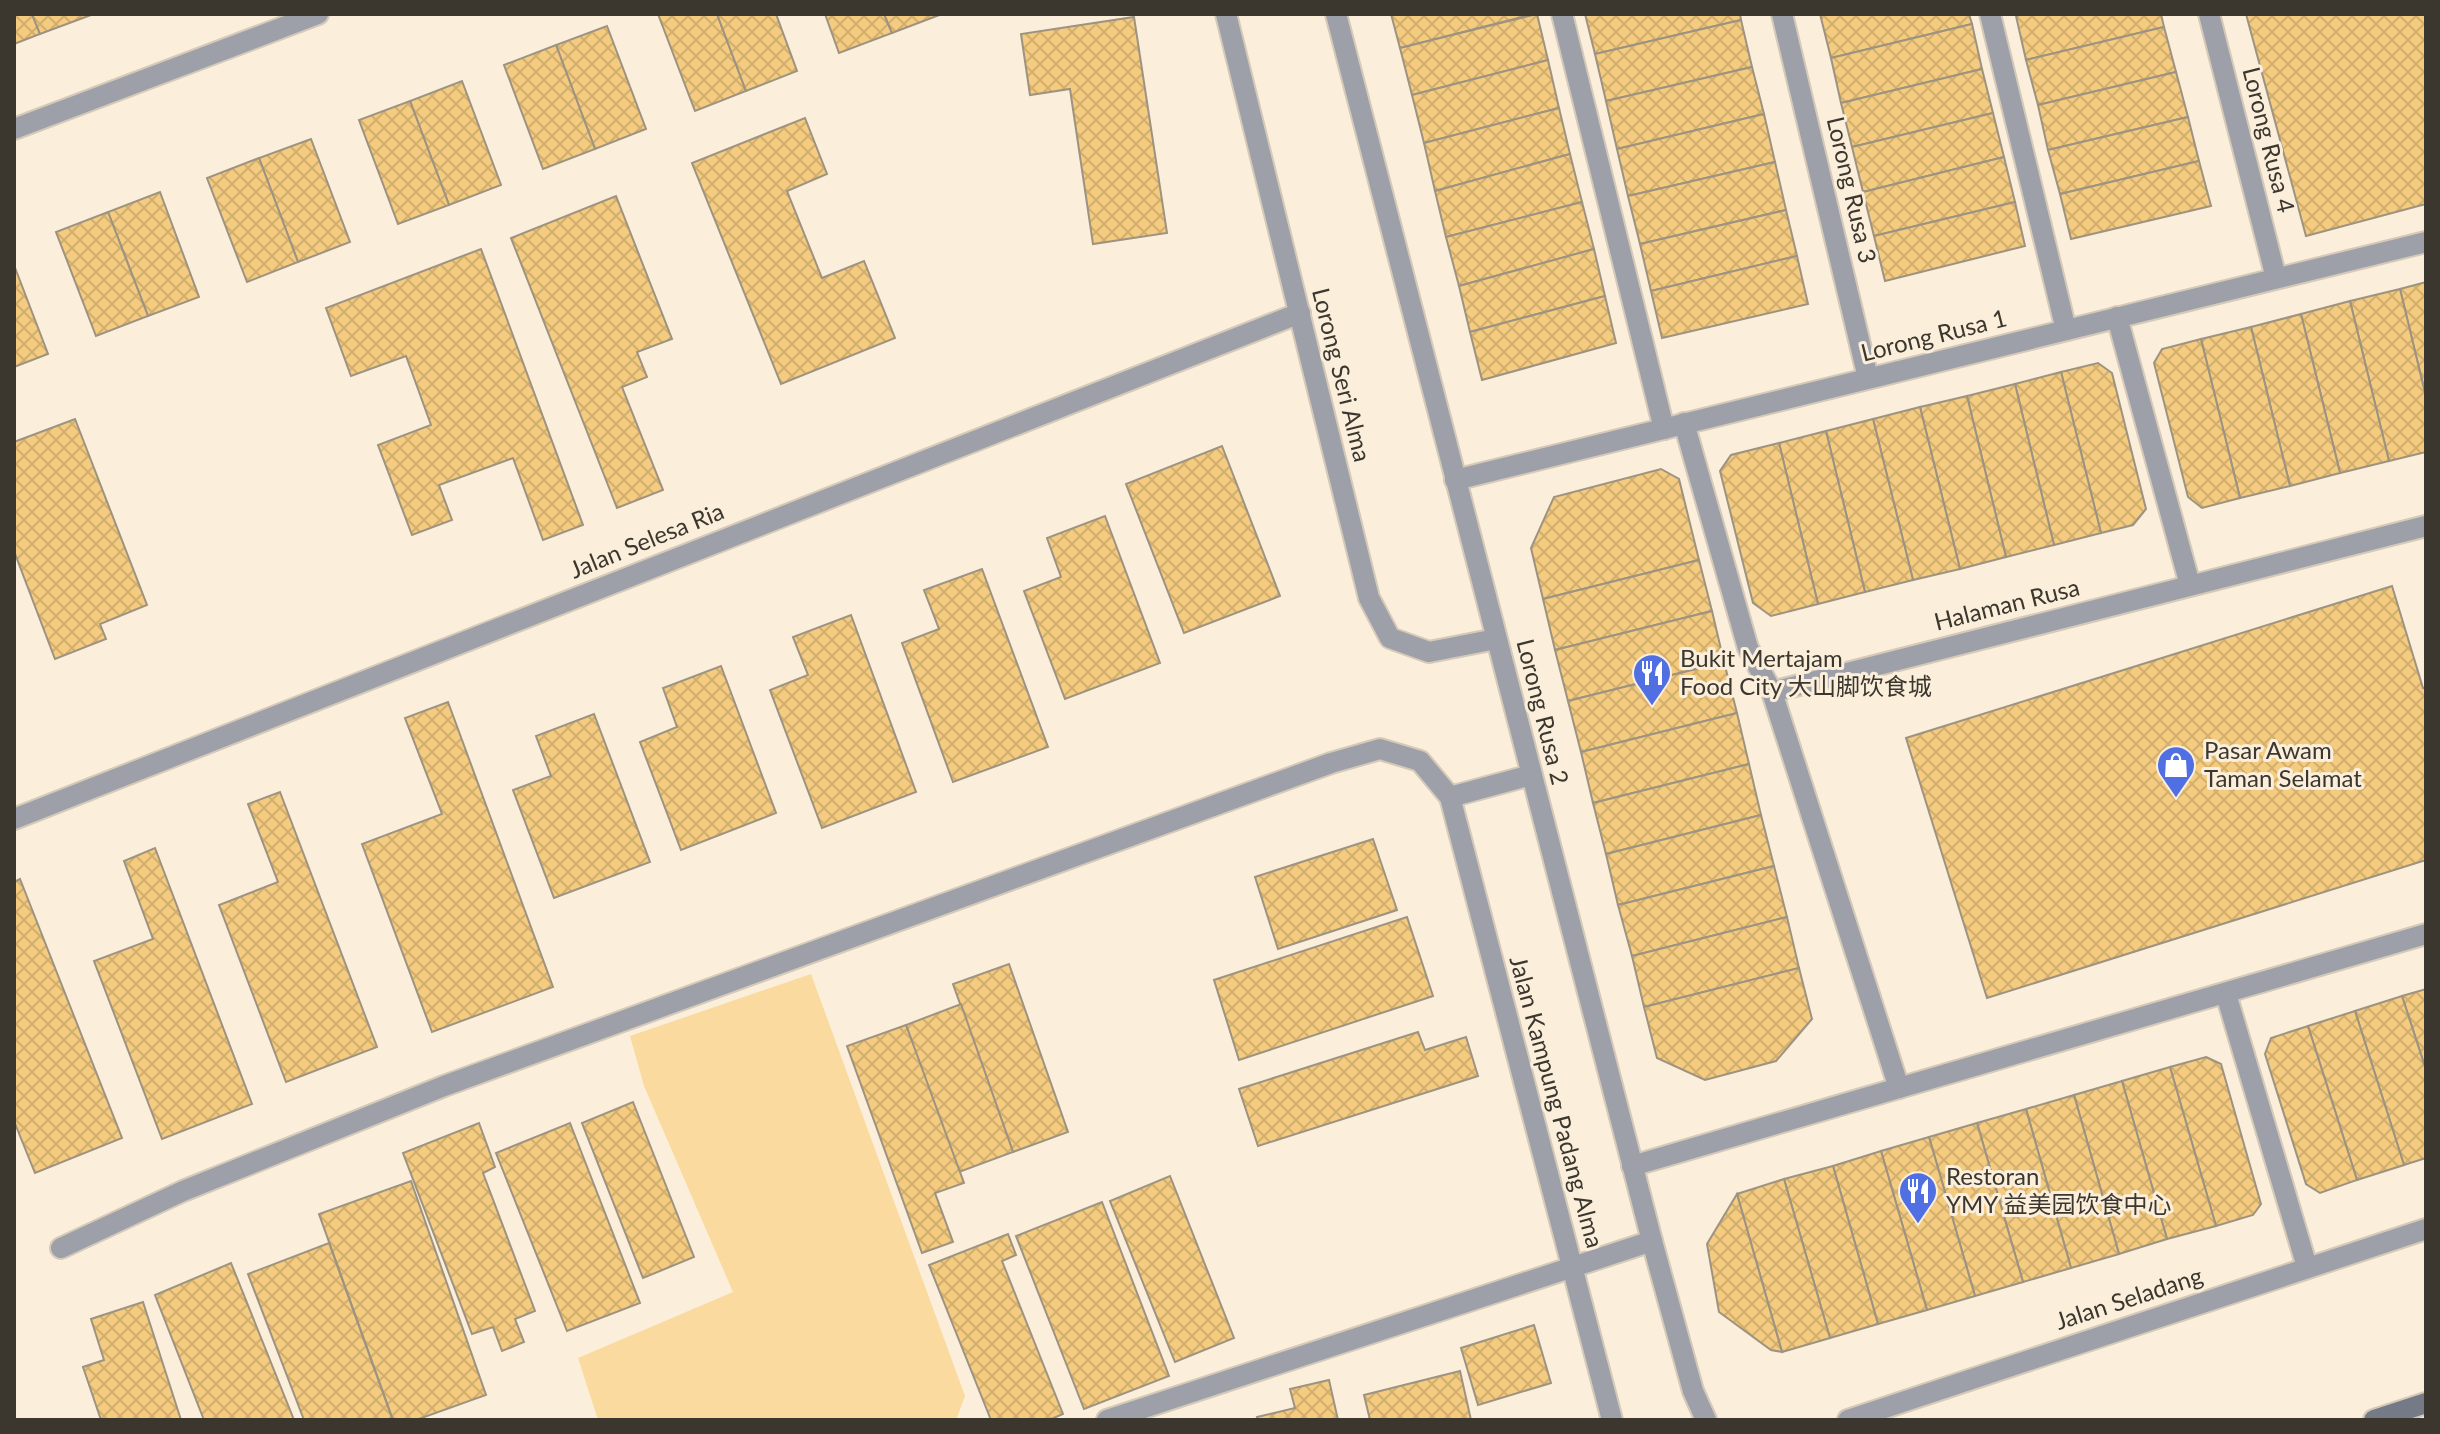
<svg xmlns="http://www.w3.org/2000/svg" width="2440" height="1434" viewBox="0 0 2440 1434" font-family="Lato,'Noto Sans SC',sans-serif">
<defs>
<pattern id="building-cross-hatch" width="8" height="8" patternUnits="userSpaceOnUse" patternTransform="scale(2)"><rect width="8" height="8" fill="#f4cb7f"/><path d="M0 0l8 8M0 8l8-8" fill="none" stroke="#d2af6e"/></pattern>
</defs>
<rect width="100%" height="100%" fill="#fbefdb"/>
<polygon fill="#fada9f" points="811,974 965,1396 956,1420 598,1420 578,1358 733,1292 644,1086 630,1036"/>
<g fill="url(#building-cross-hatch)" stroke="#9d9380" stroke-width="2">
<polygon points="14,14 32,14 40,34 14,44"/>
<polygon points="32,14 91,14 91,15 40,34"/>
<polygon points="658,14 717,14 746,91 695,111"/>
<polygon points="717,14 776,14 797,71 746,91"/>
<polygon points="825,14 884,14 892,33 839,53"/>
<polygon points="884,14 942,14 892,33"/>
<polygon points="1391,14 1534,14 1400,48"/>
<polygon points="1537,14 1548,60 1412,95 1400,48"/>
<polygon points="1585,14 1740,14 1741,20 1595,54"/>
<polygon points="1820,14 1969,14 1972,24 1831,58"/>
<polygon points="2023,14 2161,14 2164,27 2026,60 2016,16"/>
<polygon points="2246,14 2426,14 2426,204 2306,236"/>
<polygon points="1134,17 1167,233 1093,244 1070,89 1030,95 1021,34"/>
<polygon points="1741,20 1752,67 1606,101 1595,54"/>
<polygon points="1972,24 1982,69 1841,103 1831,58"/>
<polygon points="607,26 646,129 595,149 556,45"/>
<polygon points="2164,27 2176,72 2038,105 2026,60"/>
<polygon points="556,45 595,149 543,169 504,65"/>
<polygon points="1548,60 1559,108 1424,143 1412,95"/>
<polygon points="1752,67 1764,114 1617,149 1606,101"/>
<polygon points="1982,69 1993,113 1852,147 1841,103"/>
<polygon points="2176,72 2188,117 2048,150 2038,105"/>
<polygon points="462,81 501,185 449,205 410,101"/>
<polygon points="410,101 449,205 398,224 359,120"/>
<polygon points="1559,108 1570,154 1435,191 1424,143"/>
<polygon points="1993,113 2004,157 1863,192 1852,147"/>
<polygon points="1764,114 1775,162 1628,196 1617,149"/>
<polygon points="2188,117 2199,161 2060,194 2048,150"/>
<polygon points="805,118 827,174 787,191 822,278 864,261 895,338 781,384 692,163"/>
<polygon points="311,139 350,242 298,262 259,158"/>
<polygon points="1570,154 1582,202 1446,237 1435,191"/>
<polygon points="2004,157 2015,202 1874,236 1863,192"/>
<polygon points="259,158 298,262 247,282 207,178"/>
<polygon points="2199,161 2211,206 2071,239 2060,194"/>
<polygon points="1775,162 1786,210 1640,244 1628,196"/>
<polygon points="160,192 199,297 148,316 108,212"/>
<polygon points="616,196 672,339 637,352 647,377 622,387 663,490 617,508 511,238"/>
<polygon points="1582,202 1594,249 1459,286 1446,237"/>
<polygon points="2015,202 2025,246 1885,281 1874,236"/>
<polygon points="1786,210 1797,256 1651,291 1640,244"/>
<polygon points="108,212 148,316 96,336 56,232"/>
<polygon points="481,249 583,525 543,540 513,458 439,485 452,520 412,535 378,445 431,425 406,356 351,376 326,308"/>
<polygon points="1594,249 1605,296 1470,332 1459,286"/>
<polygon points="1797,256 1808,304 1662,338 1651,291"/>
<polygon points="14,265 48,354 14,367"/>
<polygon points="2426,282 2426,397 2400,289"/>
<polygon points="2400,289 2426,397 2426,452 2389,461 2350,301"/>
<polygon points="1605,296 1616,343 1482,380 1470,332"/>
<polygon points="2350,301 2389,461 2340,473 2301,314"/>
<polygon points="2301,314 2340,473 2290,486 2251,327"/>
<polygon points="2251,327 2290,486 2240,498 2201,339"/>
<polygon points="2201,339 2240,498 2202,508 2188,497 2154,363 2162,349"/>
<polygon points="2098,363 2112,373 2146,509 2133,525 2101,533 2061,372"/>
<polygon points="2061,372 2101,533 2054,545 2015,384"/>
<polygon points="2015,384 2054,545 2006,557 1967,396"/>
<polygon points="1967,396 2006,557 1960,569 1920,407"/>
<polygon points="1920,407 1960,569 1913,580 1873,419"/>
<polygon points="75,419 147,605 100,624 106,639 55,659 14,551 14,442"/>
<polygon points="1873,419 1913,580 1865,592 1826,431"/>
<polygon points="1826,431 1865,592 1818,604 1779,443"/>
<polygon points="1779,443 1818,604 1771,616 1753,603 1720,471 1731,455"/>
<polygon points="1222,446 1280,596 1184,633 1126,484"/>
<polygon points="1661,469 1679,479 1699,560 1543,599 1531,548 1554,497"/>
<polygon points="1105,516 1160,663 1065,699 1024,591 1061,577 1047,538"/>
<polygon points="1699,560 1712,611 1555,650 1543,599"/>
<polygon points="982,569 1048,747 953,782 902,643 939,629 924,590"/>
<polygon points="2392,586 2423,688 2426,688 2426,860 1987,998 1906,738"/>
<polygon points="1712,611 1724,662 1568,701 1555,650"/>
<polygon points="851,615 916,792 822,828 770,690 808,675 793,637"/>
<polygon points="1724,662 1737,713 1581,752 1568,701"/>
<polygon points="721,666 776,813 681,850 640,742 677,727 663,688"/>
<polygon points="448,702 553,987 432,1032 362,844 442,814 405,718"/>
<polygon points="1737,713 1749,764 1593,803 1581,752"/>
<polygon points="594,714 650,862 554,898 513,790 551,776 536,736"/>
<polygon points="1749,764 1761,815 1606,854 1593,803"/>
<polygon points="280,792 377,1047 286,1082 219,905 278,882 248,804"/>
<polygon points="1761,815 1774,866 1618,905 1606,854"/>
<polygon points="1373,839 1397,910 1278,949 1255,877"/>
<polygon points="155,848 252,1104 162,1139 94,961 153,939 124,861"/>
<polygon points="1774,866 1787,917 1632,956 1618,905"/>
<polygon points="20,879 122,1138 35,1173 14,1121 14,882"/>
<polygon points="1407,917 1433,996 1239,1060 1214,980"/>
<polygon points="1787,917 1799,968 1644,1007 1632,956"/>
<polygon points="1009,964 1068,1132 1013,1152 953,984"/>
<polygon points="1799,968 1812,1019 1776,1061 1705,1080 1657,1058 1644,1007"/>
<polygon points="2426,989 2426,1070 2402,996"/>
<polygon points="2402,996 2426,1070 2426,1158 2404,1165 2355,1011"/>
<polygon points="961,1004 1013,1152 959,1172 906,1025"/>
<polygon points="2355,1011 2404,1165 2357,1180 2308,1026"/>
<polygon points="906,1025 964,1183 935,1193 953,1242 922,1253 847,1046"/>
<polygon points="2308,1026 2357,1180 2320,1193 2306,1184 2265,1054 2271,1038"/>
<polygon points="1418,1032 1425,1050 1466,1037 1478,1076 1258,1146 1239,1089"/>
<polygon points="2206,1057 2221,1064 2261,1204 2253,1215 2216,1226 2170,1067"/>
<polygon points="2170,1067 2216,1226 2167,1239 2122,1081"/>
<polygon points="2122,1081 2167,1239 2119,1254 2074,1095"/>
<polygon points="2074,1095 2119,1254 2071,1268 2026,1109"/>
<polygon points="633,1102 694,1257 643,1278 582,1123"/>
<polygon points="2026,1109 2071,1268 2023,1282 1977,1123"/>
<polygon points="479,1123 495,1167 483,1173 535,1311 515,1319 524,1342 502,1351 493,1327 472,1334 403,1153"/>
<polygon points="570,1123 640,1303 567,1331 496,1153"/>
<polygon points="1977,1123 2023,1282 1975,1296 1929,1137"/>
<polygon points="1929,1137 1975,1296 1927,1310 1881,1151"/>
<polygon points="1881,1151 1927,1310 1878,1324 1833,1166"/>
<polygon points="1833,1166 1878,1324 1830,1338 1784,1179"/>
<polygon points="1170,1176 1234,1338 1175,1362 1110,1201"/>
<polygon points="1784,1179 1830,1338 1782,1352 1737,1194"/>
<polygon points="411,1181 486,1395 416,1420 393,1420 319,1214"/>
<polygon points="1737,1194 1782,1352 1771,1350 1719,1312 1707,1244"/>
<polygon points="1102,1202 1169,1376 1084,1409 1016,1236"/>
<polygon points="1008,1234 1016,1255 1002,1261 1063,1414 1049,1420 991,1420 929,1265"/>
<polygon points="329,1243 392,1418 388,1420 304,1420 248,1274"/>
<polygon points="231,1263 294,1420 204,1420 155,1295"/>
<polygon points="143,1302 181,1420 101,1420 83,1367 104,1360 91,1319"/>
<polygon points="1534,1325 1551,1383 1478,1405 1461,1348"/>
<polygon points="1460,1371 1471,1420 1370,1420 1364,1395"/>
<polygon points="1329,1380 1338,1420 1258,1420 1257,1417 1295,1408 1290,1389"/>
</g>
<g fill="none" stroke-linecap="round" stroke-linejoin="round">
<g stroke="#d5cab9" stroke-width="24">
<g id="lane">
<polyline points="1562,14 1664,429"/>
<polyline points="1990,14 2066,330"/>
<polyline points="2117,317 2190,585"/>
<polyline points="1684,423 1748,648 1772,692"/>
<polyline points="2226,994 2307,1267"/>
</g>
</g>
<g stroke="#d5cab9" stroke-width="24">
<g id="street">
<polyline points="1226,14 1369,598 1390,638 1429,652 1496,639"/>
<polyline points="1336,14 1652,1241 1693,1391 1706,1420"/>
<polyline points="1782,14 1868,378"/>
<polyline points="2209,14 2276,278"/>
<polyline points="14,129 318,14"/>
<polyline points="1455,480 2426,242"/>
<polyline points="1450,797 1531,775"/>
<polyline points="14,819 1300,313"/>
<polyline points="1899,1088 1772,692 2426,526"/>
<polyline points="1632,1166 2426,934"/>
<polyline points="61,1248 183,1191 444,1086 1331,763 1380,749 1420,761 1450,797 1612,1420"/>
<polyline points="1107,1420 1652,1241"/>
<polyline points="1848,1420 2426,1229"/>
</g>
</g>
<g stroke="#d5cab9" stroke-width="24">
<polyline id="secondary" points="2374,1420 2426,1403"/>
</g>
<use href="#lane" stroke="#9da0a9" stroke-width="20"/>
<use href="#street" stroke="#9da0a9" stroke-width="20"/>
<use href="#secondary" stroke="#757a87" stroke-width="20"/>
</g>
<defs>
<g id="restaurant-pin" transform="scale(2)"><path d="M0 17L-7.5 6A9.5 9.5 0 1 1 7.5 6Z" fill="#506fe3" stroke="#fbefdb"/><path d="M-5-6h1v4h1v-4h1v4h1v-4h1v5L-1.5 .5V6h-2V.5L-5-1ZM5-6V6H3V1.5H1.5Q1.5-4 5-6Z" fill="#fff"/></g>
<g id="shop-pin" transform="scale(2)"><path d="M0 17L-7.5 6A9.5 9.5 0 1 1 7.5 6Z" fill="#506fe3" stroke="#fbefdb"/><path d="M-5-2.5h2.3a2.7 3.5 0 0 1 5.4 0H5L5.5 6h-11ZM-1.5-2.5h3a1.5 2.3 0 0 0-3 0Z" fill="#fff"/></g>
</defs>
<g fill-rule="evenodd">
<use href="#restaurant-pin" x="1652" y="673"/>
<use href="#shop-pin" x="2176" y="765"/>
<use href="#restaurant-pin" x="1918" y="1191"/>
</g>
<g text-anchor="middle" stroke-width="6" stroke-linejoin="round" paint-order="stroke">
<g font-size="24" fill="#3b372f" stroke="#fbefdb">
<text transform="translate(2268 140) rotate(76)" y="8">Lorong Rusa 4</text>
<text transform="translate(1851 190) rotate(77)" y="8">Lorong Rusa 3</text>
<text transform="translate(1934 336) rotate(-14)" y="8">Lorong Rusa 1</text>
<text transform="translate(1341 375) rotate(76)" y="8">Lorong Seri Alma</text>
<text transform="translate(647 541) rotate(-22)" y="8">Jalan Selesa Ria</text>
<text transform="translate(2007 605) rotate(-14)" y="8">Halaman Rusa</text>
<text transform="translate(1542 712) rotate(76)" y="8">Lorong Rusa 2</text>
<text transform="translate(1556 1102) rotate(75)" y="8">Jalan Kampung Padang Alma</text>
<text transform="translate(2129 1299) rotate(-18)" y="8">Jalan Seladang</text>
</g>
<g font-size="24" fill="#3b372f" stroke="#fbefdb" text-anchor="start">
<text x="1680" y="667">Bukit Mertajam<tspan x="1680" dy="28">Food City 大山脚饮食城</tspan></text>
<text x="2204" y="759">Pasar Awam<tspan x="2204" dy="28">Taman Selamat</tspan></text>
<text x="1946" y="1185">Restoran<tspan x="1946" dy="28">YMY 益美园饮食中心</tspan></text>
</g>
</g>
<rect width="2440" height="1434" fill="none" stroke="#3b372f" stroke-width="32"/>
</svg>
